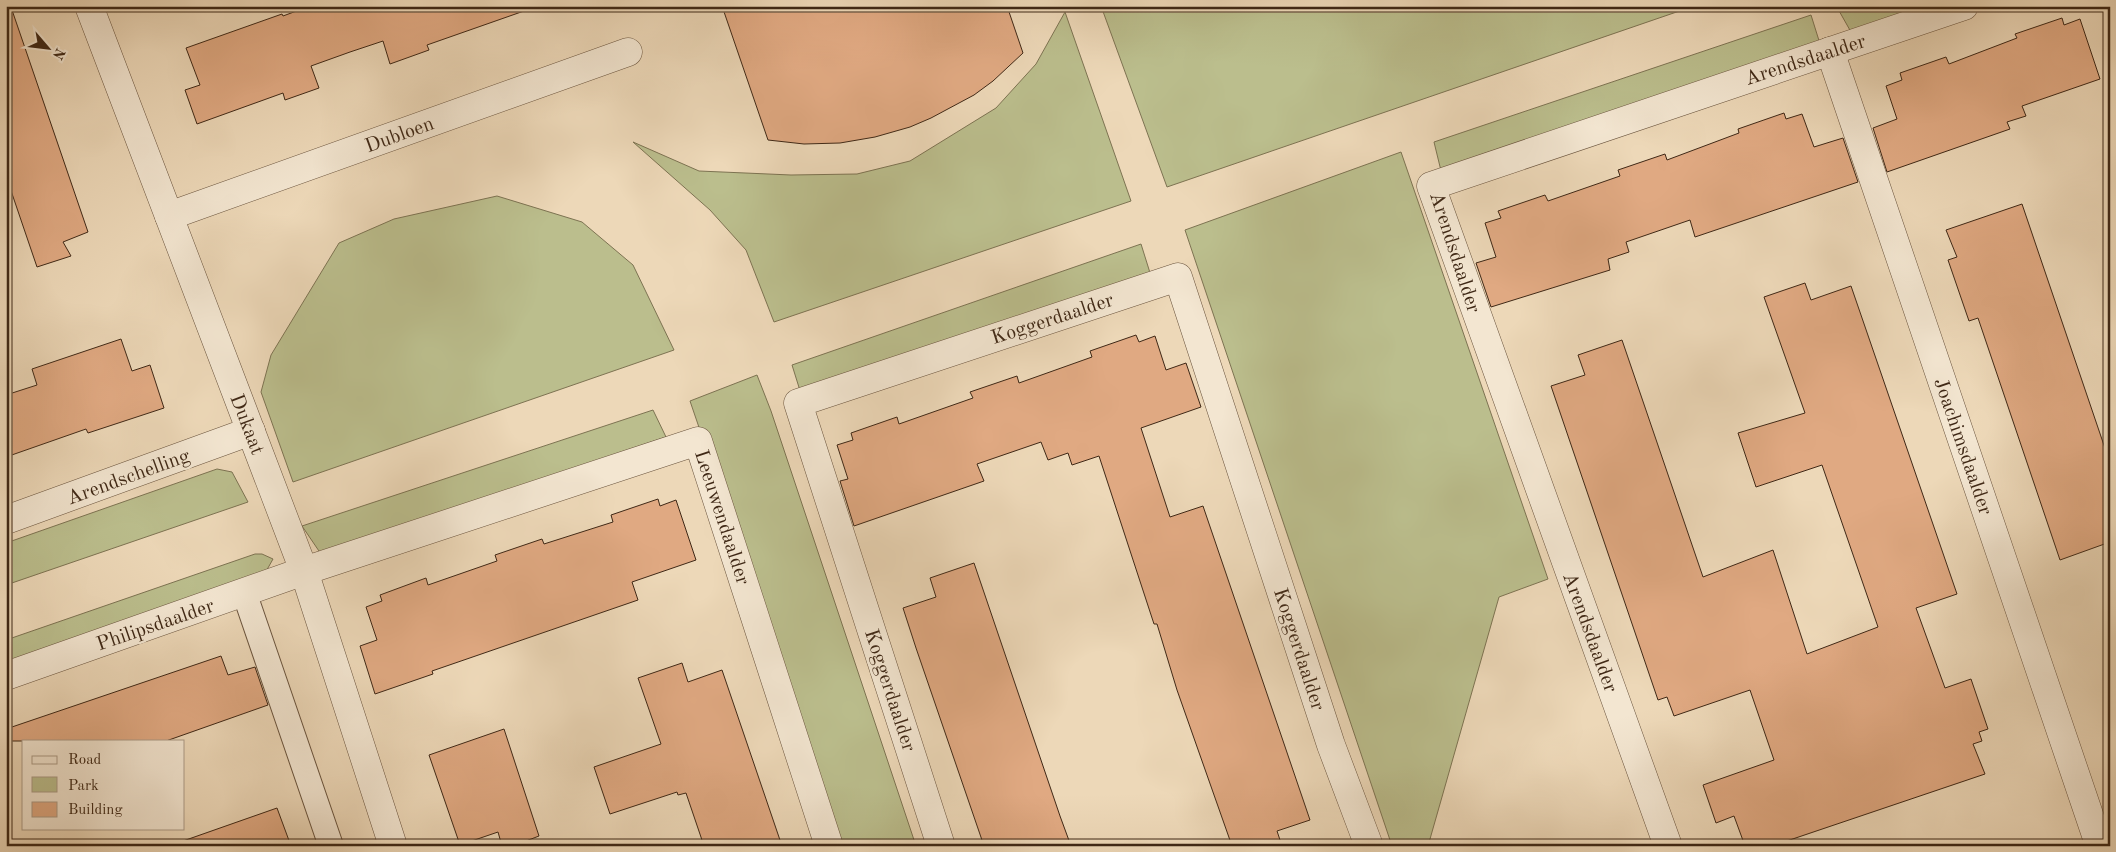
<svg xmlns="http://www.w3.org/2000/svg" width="2116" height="852" viewBox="0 0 2116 852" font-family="'Old Standard TT',serif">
<rect width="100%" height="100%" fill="#edd8b8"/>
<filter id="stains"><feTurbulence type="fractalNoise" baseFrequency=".004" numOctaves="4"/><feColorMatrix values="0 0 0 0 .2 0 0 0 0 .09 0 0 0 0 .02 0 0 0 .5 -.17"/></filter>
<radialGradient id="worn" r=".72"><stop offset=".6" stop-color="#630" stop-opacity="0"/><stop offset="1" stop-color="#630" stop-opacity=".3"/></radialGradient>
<g fill="#bbbe8d" stroke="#7d7352">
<polygon points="1101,6 1694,6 1167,187"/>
<polygon points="1845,6 1929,6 1851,32 1838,9"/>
<polygon points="1065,12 1131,201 774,322 746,250 710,210 633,142 699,171 791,175 857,174 910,161 996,108 1036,64"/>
<polygon points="1811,15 1821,47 1443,179 1434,142"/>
<polygon points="1401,152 1548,579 1499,597 1428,846 1392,846 1185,230"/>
<polygon points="497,196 582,222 633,265 674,350 293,482 261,392 271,355 339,243 394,219"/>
<polygon points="1141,244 1151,276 802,397 792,365"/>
<polygon points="757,375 771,411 916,846 842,846 690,401"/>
<polygon points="653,410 666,437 321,554 302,526"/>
<polygon points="217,469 232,472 248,502 6,585 6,543"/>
<polygon points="255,554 262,554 273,559 264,575 6,664 6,640"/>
</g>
<g fill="#e0a982" stroke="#3f2816">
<polygon points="310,6 523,6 524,11 427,45 429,50 390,64 383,41 350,52 311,66 319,88 285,100 283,93 197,124 185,90 200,85 186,48 282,14 283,16"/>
<polygon points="722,6 1007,6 1023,53 993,81 974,95 931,118 910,127 875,137 840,143 804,144 768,140"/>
<polygon points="12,10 88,232 63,242 71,256 37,267 6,176 6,11"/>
<polygon points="2062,18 2064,25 2080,19 2100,79 2022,106 2026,116 2007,122 2010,129 1887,172 1873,128 1897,119 1886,86 1902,80 1900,73 1946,57 1949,64 2017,38 2015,34"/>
<polygon points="1784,113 1786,119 1802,114 1814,147 1843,138 1858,182 1695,237 1690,220 1626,242 1629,252 1608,259 1610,270 1491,307 1476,263 1496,257 1485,223 1501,218 1498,211 1545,195 1548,201 1620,176 1618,170 1665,154 1667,160 1739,133 1738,129"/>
<polygon points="2022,204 2110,463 2110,542 2060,560 1978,318 1969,321 1948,260 1957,257 1946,230"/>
<polygon points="1805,283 1811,300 1851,286 1957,594 1916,608 1945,688 1971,679 1988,729 1979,732 1982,741 1973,744 1985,774 1772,846 1745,846 1734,816 1716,823 1703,785 1774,760 1750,690 1674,716 1667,697 1658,700 1551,386 1585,375 1578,355 1622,340 1703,577 1773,550 1807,654 1878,627 1822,465 1756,487 1738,433 1805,413 1764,297"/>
<polygon points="1136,335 1139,342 1155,336 1166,370 1186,363 1201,407 1141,428 1170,517 1203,506 1310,820 1277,831 1282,846 1232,846 1177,690 1157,624 1154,624 1099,456 1072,465 1068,453 1048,460 1041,442 977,464 984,481 854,526 840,481 848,479 837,445 853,440 851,433 897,417 899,424 973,398 970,392 1017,376 1019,383 1092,357 1090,351"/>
<polygon points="121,339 132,371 150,365 164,408 88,433 86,429 6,457 6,395 37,385 32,369"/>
<polygon points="658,499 660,506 676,500 696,560 632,582 638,600 432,671 433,674 375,694 360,646 377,640 366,607 382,601 380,595 426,578 428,585 497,561 495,555 542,539 544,544 613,522 611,515"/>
<polygon points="974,563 1060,816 1071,846 984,846 916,648 903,608 936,597 930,578"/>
<polygon points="221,656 228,675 255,667 268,705 166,741 6,741 6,729"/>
<polygon points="682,663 688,682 722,670 782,846 704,846 686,793 678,795 677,792 610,814 594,767 661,744 638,678"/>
<polygon points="504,729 539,836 513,846 502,846 498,832 460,845 429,755"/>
<polygon points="277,808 291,846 184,846 183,841"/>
</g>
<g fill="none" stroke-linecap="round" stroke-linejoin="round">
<g stroke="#6a543e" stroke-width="26">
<polyline id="pedestrian" points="244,592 331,846"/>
</g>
<g stroke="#6a543e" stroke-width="29">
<g id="minor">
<polyline points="89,6 304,571 393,846"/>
<polyline points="1830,51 2098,841"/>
<polyline points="169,216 628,52"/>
<polyline points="6,520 251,431"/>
<polyline points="6,676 304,571 698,441 829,846"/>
<polyline points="941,846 798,403 1178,277 1331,745 1369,846"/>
<polyline points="1668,846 1431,186 1964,6"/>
</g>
</g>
<use href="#pedestrian" stroke="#f3e6d1" stroke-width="24"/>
<use href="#minor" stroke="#f3e6d1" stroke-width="28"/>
</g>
<g text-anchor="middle" stroke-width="5" stroke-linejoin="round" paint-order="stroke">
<g font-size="20" fill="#3f2816" stroke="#f3e6d1">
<text transform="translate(1805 59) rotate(-18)" y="7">Arendsdaalder</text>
<text transform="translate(399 134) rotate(-20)" y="7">Dubloen</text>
<text transform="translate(1456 252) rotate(72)" y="7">Arendsdaalder</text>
<text transform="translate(1052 318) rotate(-18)" y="7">Koggerdaalder</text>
<text transform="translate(248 424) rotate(69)" y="7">Dukaat</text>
<text transform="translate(1964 446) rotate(71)" y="7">Joachimsdaalder</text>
<text transform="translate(128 476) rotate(-20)" y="7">Arendschelling</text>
<text transform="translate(723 517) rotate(72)" y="7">Leeuwendaalder</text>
<text transform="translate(155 624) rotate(-19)" y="7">Philipsdaalder</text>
<text transform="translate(1591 632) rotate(70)" y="7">Arendsdaalder</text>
<text transform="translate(1300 649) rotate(72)" y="7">Koggerdaalder</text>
<text transform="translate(891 690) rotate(72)" y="7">Koggerdaalder</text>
</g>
</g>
<rect width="2116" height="852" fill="none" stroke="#edd8b8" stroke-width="25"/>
<rect x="8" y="8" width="2101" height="837" fill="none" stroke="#3f2816" stroke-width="2.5"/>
<rect x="12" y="12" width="2091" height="827" fill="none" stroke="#3f2816"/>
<rect x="22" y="740" width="162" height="90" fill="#f3e6d1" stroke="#ab9a86"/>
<rect x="32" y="756" width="25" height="8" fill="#f3e6d1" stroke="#ab9a86"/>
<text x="68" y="764" font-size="15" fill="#3f2816">Road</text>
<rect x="32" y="777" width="25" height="15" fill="#bbbe8d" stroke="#ab9a86"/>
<text x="68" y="790" font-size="15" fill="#3f2816">Park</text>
<rect x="32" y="802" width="25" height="15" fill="#e0a982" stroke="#ab9a86"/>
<text x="68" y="814" font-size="15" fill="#3f2816">Building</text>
<g transform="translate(48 48) rotate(118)" stroke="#f3e6d1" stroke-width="4" paint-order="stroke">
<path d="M0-4L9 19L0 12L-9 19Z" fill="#3f2816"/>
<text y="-8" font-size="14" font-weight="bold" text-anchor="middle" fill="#3f2816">N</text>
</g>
<rect width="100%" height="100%" filter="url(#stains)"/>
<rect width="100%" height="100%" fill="url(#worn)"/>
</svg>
